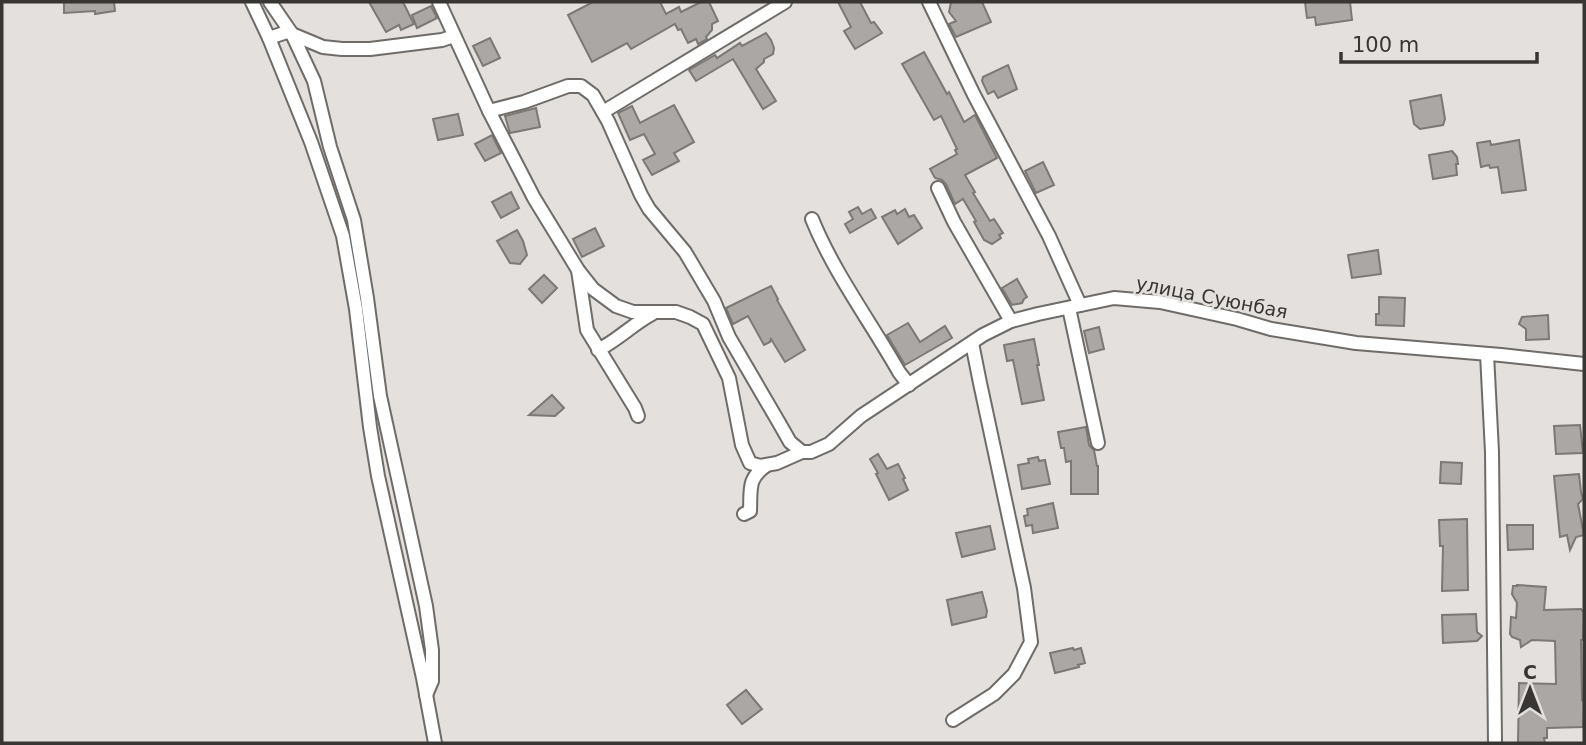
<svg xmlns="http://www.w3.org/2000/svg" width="1586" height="745" viewBox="0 0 1586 745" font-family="'DejaVu Sans',sans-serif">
<rect width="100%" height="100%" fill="#e4e0dd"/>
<g fill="#aba7a4" stroke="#7c7875" stroke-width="2">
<polygon points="64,2 114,2 115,11 95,14 95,11 64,13"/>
<polygon points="369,2 403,2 414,24 401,30 399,25 386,32"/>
<polygon points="593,2 660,2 666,14 679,7 681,12 701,2 709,2 718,21 712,24 712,30 706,37 707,39 698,44 696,39 688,43 681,29 678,30 675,24 631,49 627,43 592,62 568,15"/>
<polygon points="838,2 860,2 871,23 874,22 882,33 855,49 844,31 851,27"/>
<polygon points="951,2 982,2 991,22 956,37 949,24 956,21 949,12"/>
<polygon points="1305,2 1350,2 1352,20 1316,25 1315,17 1307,18"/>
<polygon points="431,6 437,18 417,28 412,15"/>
<polygon points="766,33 771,40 774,48 773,54 764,59 764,62 756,69 776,101 763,109 733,59 696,81 689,70 715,55 717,58 740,43 742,46"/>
<polygon points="490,38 500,58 483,66 473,46"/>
<polygon points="924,52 947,94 949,92 964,122 975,115 997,158 965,175 975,192 973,193 990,221 994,219 1003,233 999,235 1001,238 992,244 984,240 974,222 976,221 963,199 955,204 946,184 942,180 935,178 930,169 957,154 955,150 957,149 941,116 934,120 902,64"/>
<polygon points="1008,65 1017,89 998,98 994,91 988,94 982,81 983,77"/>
<polygon points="1441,95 1445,119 1443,125 1420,129 1414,124 1410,101"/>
<polygon points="674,105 694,142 674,153 679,161 652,175 643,160 655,154 644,134 630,140 618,113 632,106 640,123"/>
<polygon points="536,108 540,127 510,133 505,116"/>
<polygon points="458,114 463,135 438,140 433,119"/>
<polygon points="492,135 501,153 485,161 475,144"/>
<polygon points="1519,140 1526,190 1502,193 1498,167 1490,168 1489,165 1481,167 1477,143 1490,141 1491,145"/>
<polygon points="1452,151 1457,157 1458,164 1456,164 1457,175 1433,179 1429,155"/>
<polygon points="1043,162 1054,185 1036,193 1025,171"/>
<polygon points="511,192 519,208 501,218 492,202"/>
<polygon points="858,207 862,214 871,209 876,218 850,233 845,224 853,219 849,212"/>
<polygon points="905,209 909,217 914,215 922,228 898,244 882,217 895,210 897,214"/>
<polygon points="595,228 604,246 582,257 573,239"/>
<polygon points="517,230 523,241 527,255 520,264 510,263 497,241"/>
<polygon points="1378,250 1381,274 1352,278 1348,255"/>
<polygon points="544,275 557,288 542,303 529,289"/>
<polygon points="1017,279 1027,297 1024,299 1022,303 1012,305 1002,288"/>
<polygon points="771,286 778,299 777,300 805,350 785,362 771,339 770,342 764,345 748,316 733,324 726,308"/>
<polygon points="1379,297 1405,298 1404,326 1376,325 1376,314 1379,314"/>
<polygon points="1548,315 1549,339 1526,340 1526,329 1519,324 1522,317"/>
<polygon points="908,323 920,342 945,326 952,338 905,365 887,335"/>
<polygon points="1099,327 1104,349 1089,353 1084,331"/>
<polygon points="1034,339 1039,365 1037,365 1044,400 1022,404 1013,360 1007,361 1004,345"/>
<polygon points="552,395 564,408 555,416 529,415"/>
<polygon points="1580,425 1583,453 1556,454 1554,426"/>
<polygon points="1086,427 1089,445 1094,450 1097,466 1098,466 1098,494 1071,494 1071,461 1066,462 1064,448 1061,448 1058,432"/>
<polygon points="878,454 887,469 898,464 905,478 903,479 908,490 889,500 876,474 878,473 870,459"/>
<polygon points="1038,457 1039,461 1045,460 1050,484 1022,489 1018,465 1029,463 1028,459"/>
<polygon points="1441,462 1462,463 1461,484 1440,483"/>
<polygon points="1579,474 1581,492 1583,499 1578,504 1584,535 1576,537 1570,550 1567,535 1560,537 1554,476"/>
<polygon points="1053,503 1058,528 1033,533 1032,525 1026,526 1024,516 1028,515 1027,509"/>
<polygon points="1467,519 1468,590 1442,591 1443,546 1440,546 1439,520"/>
<polygon points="1507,525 1533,525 1533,549 1508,550"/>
<polygon points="990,526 995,549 962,557 956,533"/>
<polygon points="1517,585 1546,587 1544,610 1581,609 1584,613 1583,640 1581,640 1582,700 1584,702 1583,727 1547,728 1547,738 1544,738 1545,743 1518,743 1519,683 1556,684 1555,641 1532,640 1521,647 1520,640 1512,637 1510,634 1511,617 1516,618 1517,603 1512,594 1513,586 1517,586"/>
<polygon points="982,592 987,611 986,617 952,625 947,600"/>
<polygon points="1476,614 1477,632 1482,636 1477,641 1443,643 1442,615"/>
<polygon points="1073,648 1074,650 1081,648 1085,663 1078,665 1079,667 1055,673 1050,653"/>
<polygon points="746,690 762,709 742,724 727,705"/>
</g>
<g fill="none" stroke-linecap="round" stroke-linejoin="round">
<g stroke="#6f6b69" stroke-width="16">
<g id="minor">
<polyline points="252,2 269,38 311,142 343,236 356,309 370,427 378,476 423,678 435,743"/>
<polyline points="270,2 292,34 314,81 330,147 354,220 367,298 380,396 426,606 432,650 432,681 426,695"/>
<polyline points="439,2 489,111 524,102 568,86 581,86 593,95 608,121 641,195 649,209 685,252 714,301 729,337 778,421 790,442 802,452"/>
<polyline points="929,2 974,95 1049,236 1080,305"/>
<polyline points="269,38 287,32 323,47 342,49 370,49 442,40 454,36"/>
<polyline points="489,111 534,198 578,270 593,289 616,306 633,312 676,312 690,317 703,324 729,378 742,445 750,463 760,466 777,463 802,452 811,452 829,444 861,416 983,335 1011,321 1038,314 1114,298 1160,302 1237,319 1271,329 1356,343 1501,355 1584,364"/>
<polyline points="603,112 785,2"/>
<polyline points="938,188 954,222 1011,321"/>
<path d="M812 219C834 273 870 321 899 372L909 385"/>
<polyline points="578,270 587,330 635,408 638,416"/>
<polyline points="1069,308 1098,443"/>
<path d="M598 350C618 340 633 324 652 314"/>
<polyline points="1487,354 1492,452 1495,743"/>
<path d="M744 514 750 511C751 490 747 478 767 465"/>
<polyline points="953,720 994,694 1014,674 1031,642 1024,588 980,383 972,343"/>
</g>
</g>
<use href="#minor" stroke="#fff" stroke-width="12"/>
</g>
<g text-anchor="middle" stroke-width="5" stroke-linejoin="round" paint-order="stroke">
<g font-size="19" fill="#383635" stroke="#e4e0dd">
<text transform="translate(1212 297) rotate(11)" y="7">улица Суюнбая</text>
</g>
</g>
<rect width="1586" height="745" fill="none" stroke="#383635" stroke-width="7"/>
<g transform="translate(1530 689)" stroke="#e4e0dd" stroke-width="5" paint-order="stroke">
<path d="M0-5L12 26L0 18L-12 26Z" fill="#383635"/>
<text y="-10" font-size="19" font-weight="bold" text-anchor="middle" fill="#383635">С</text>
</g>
<path d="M1341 52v10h196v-10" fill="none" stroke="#383635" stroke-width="3.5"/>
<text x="1352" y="52" font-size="21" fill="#383635" stroke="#e4e0dd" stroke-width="5" paint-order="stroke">100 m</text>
</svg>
